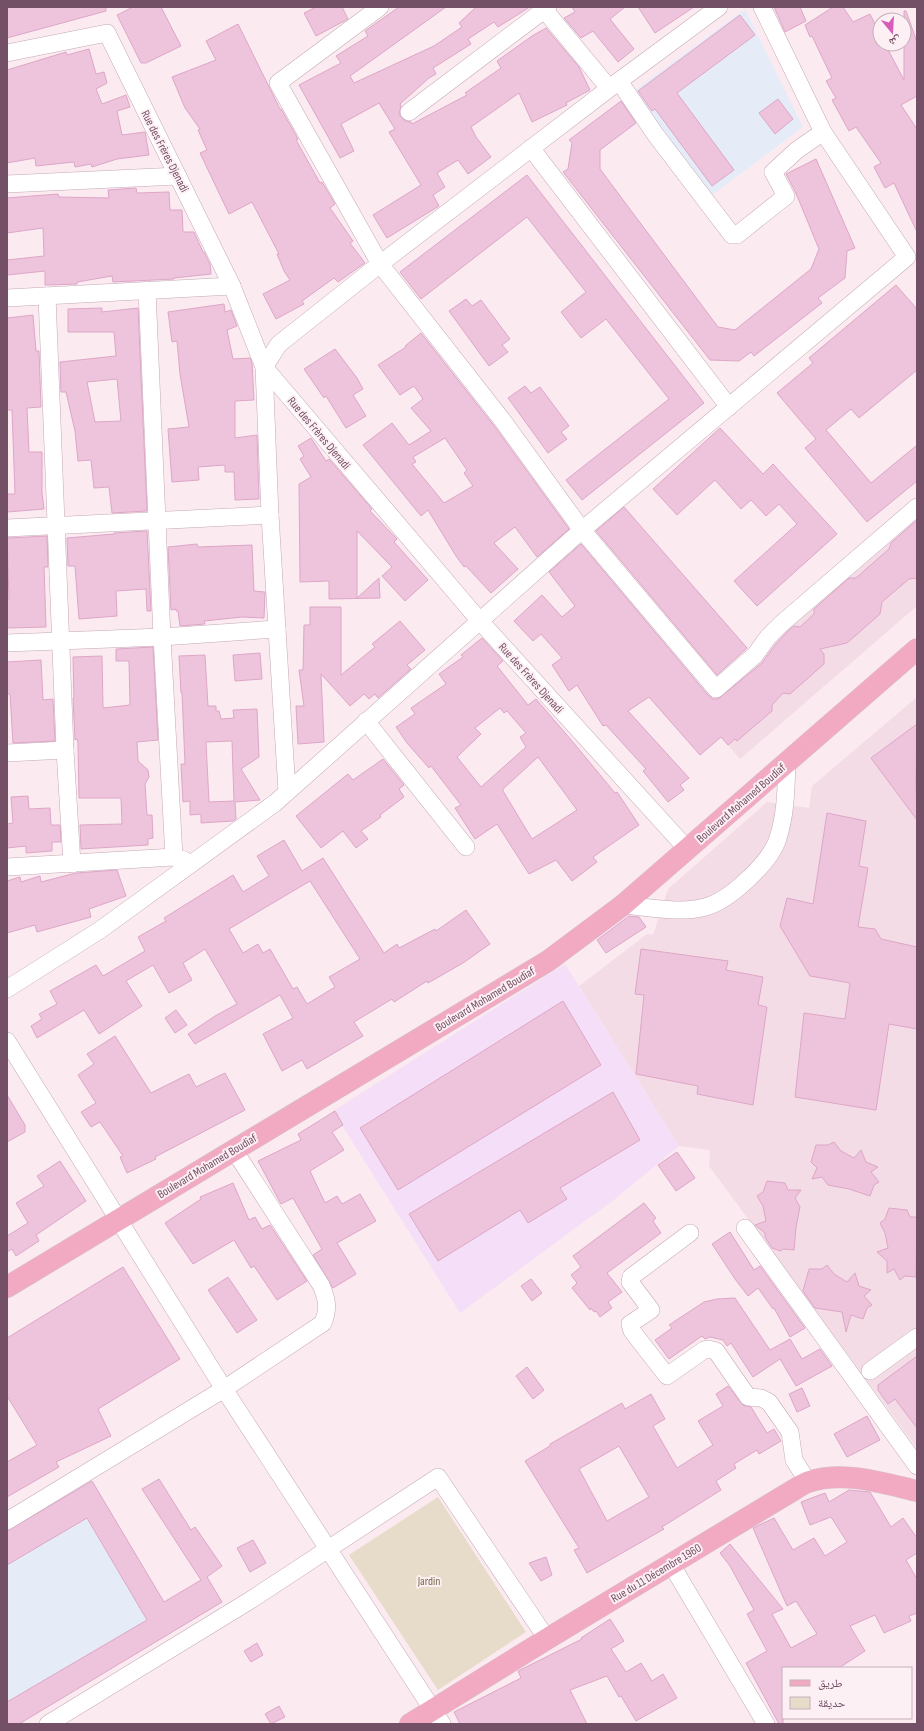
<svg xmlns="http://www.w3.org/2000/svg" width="924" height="1731" viewBox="0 0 924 1731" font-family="'Sofia Sans Condensed','Noto Naskh Arabic',sans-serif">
<rect width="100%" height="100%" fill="#fbeaf0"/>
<g fill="#f4dce6">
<polygon points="917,511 917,606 740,759 693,705"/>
<polygon points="917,697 917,1448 709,1166 710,1150 679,1146 579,986 647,934 653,935 668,889 767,802 809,808 812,786"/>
</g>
<g fill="#e6ecf7">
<polygon points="745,9 803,127 708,198 630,94"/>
<polygon points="92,1481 179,1628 7,1724 7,1531"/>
</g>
<polygon fill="#f5def7" points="565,964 679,1146 615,1199 460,1313 333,1111"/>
<polygon fill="#e7dcc9" points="438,1497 526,1632 438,1690 349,1555"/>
<g fill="#edc4dc" stroke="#dea6c7" fill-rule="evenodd">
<polygon points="7,7 106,7 106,11 7,38"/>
<polygon points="133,7 161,7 181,46 146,63 141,63 117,15"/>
<polygon points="316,7 342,7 348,19 316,36 304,13"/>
<polygon points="399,7 446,7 350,76 354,83 434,46 462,27 459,23 476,7 530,7 498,27 494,22 468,39 471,44 433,68 436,74 429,78 400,104 401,106 399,114 405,121 411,122 412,124 467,95 465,93 501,68 497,61 532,36 546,28 579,67 590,90 566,103 567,105 532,122 519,93 471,127 476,137 491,157 468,174 458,160 437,173 445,187 433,195 439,206 387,238 373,215 421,185 389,132 395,129 379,103 341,124 354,151 340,158 299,85 341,63 336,56 368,36 365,31"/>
<polygon points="572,7 625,7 610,19 634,49 618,62 593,31 581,38 564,18 575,12"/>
<polygon points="638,7 694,7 655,33"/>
<polygon points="774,7 800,7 806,21 785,32"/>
<polygon points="833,7 843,7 853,22 870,14 880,34 880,44 885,44 904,80 904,11 906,11 917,42 917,96 901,105 917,129 917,232 894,183 885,188 874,167 881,163 856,127 849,131 832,100 836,98 826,81 832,78 812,36 810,37 805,25"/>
<polygon points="740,15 755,35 677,93 734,170 712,186 655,109 652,111 638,91"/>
<polygon points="238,24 280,109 281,109 298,139 296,140 320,183 322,182 335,204 330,208 353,241 350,243 365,263 338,282 334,278 302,301 304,304 276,319 263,294 290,280 284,271 277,254 279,254 252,202 229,214 200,153 207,150 198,130 200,129 185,108 172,77 216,60 206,41"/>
<polygon points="89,49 96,74 104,72 107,83 96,89 102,104 126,95 130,107 117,111 122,135 145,132 149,155 117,159 92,167 91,164 75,167 74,162 36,166 35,158 7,163 7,70 66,52 67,55"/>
<polygon points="778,99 793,119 775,134 759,113"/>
<polygon points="621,101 636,123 600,150 600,169 718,327 735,330 811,269 819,249 795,191 786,174 816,159 855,248 847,251 845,278 818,298 822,303 754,356 751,352 739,361 710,360 563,172 568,169 572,143 569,140"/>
<polygon points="527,175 704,403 582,500 566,480 669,399 606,319 581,338 561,312 586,292 527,217 421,299 400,272"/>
<polygon points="136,188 137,193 169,192 170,210 182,210 183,232 194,232 203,252 204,252 210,264 211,274 174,278 174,279 113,282 112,276 77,282 77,284 45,285 45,271 7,275 7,260 44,256 43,228 7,233 7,198 58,194 59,197 109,198 108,190"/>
<polygon points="896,285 917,309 917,370 859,418 851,409 826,430 871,483 917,445 917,481 867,522 805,448 816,439 777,393 813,363 809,358"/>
<polygon points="466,299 472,306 481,300 510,339 502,345 508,352 489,366 449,311"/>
<polygon points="224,304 225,312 231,310 237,326 227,330 233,359 250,358 252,363 254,400 235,401 235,438 257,435 259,499 235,500 234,472 225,472 225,465 198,467 199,480 172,482 168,429 189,427 180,374 177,341 172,342 168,312"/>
<path d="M102 308V312L138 308 147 511 112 513 109 487 94 488 91 460 78 461 75 431 66 392H61L60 362 116 356 114 332H68V309ZM117 379 121 421 95 422 87 382Z"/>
<polygon points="33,315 36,351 39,351 41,407 27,408 29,452 42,452 42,493 44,509 7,512 7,494 15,494 12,410 7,410 7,318"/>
<path d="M421 333 495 427 569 529 537 557 515 527 494 543 518 569 491 593 466 566 464 567 456 556 428 510 421 516 363 445 392 423 409 445 431 431 411 408 423 399 414 386 400 395 378 365 406 347 405 346ZM445 438 467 470 464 473 473 486 444 503 412 464 416 462 413 457Z"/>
<polygon points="335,349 357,378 363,389 353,395 366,416 346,428 326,396 324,398 304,369"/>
<polygon points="525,386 531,393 540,387 569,426 561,432 567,439 548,453 508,398"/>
<polygon points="720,428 763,474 773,464 837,534 757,606 734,581 797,524 779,504 766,516 751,500 741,509 715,480 677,515 653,489"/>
<polygon points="311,438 326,461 329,459 372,509 370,511 397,539 394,542 428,580 405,601 382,576 392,567 357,531 357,598 379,578 380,598 329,599 329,581 300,582 299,484 311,477 300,459 304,456 298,446"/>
<polygon points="624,507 747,648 717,675 596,531"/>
<polygon points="917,520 917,578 909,579 882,602 880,614 847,643 820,649 824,654 824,664 790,694 783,693 772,705 772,711 737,741 735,739 728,745 721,737 700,755 649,697 628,711 689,778 680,785 684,790 668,802 643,771 646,769 606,725 603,726 577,685 569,691 552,665 562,658 541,634 533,641 514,621 542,595 562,617 575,606 549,572 581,544 708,695 713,699 718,699 762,663 776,644 788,631 794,626 800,627 814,614 814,609 849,578 856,578 865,570 889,549 891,543"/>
<polygon points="147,531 151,611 147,611 146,589 116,591 117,616 79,619 75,566 68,566 67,538 114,534 114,533"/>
<polygon points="47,536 48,567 44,567 46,627 7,628 7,599 9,599 7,538"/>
<polygon points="197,544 198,547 252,545 254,591 265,592 264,618 242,617 204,621 205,624 180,626 178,611 176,611 176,609 171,610 168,547"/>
<polygon points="310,607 341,607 341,675 375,647 372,644 400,621 425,650 407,665 411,669 378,698 375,694 369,699 364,694 350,706 321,674 324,742 298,744 296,706 304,706 299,670 303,670 304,625 310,625"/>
<path d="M482 638 503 661 497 666 528 705 536 699 572 741 615 793 617 792 639 825 593 857 597 862 572 881 556 860 529 874 497 824 475 839 455 808 461 805 431 766 429 768 407 743 396 727 415 714 411 708 446 684 439 674 463 657 461 655ZM500 708 504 713 507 711 526 733 520 737 526 747 481 787 457 757 481 734 475 728ZM538 757 577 810 532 839 503 791V789Z"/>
<polygon points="153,647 158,740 137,742 138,761 148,770 149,777 145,784 147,815 152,815 153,838 148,839 148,845 81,849 80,825 122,824 121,798 79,798 78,742 77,739 75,740 73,698 74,698 73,657 102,656 103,708 130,705 129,661 116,661 116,649"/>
<polygon points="260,653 262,679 235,681 233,655"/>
<path d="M205 655 208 706H216V711H219L221 719 234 718 233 710 257 709 259 757 241 769 260 800 235 802 236 819 233 821 201 823V814L190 815V801L183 802 181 764H185L182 693H181L179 656ZM232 741 234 801 209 802 206 742Z"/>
<polygon points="41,660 43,700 53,699 55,741 13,743 10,694 7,694 7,662"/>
<polygon points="917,724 916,782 917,820 871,758"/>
<polygon points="383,759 404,785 399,789 404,797 380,815 381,817 361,831 368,839 356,848 343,831 321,848 296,816 348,774 353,780"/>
<polygon points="28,796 29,809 50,808 51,825 60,825 61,842 52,842 52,851 26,853 26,846 7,848 7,824 13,823 11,797"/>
<polygon points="827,813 866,821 859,866 868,868 858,927 875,929 881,939 917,947 917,1029 889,1024 876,1110 795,1097 804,1013 845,1019 850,983 810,976 780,926 787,898 813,904"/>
<path d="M284 840 302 871 323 858 384 953 397 944 399 948 435 929 436 931 466 910 490 944 463 963 428 983 427 981 394 1002 392 999 354 1022 363 1036 307 1069 302 1060 282 1071 263 1034 293 1018 280 995 195 1044 188 1034 215 1016 237 1004 205 949 183 963 192 980 169 993 153 965 126 981 142 1006 99 1034 84 1010 37 1038 31 1026 42 1019 39 1014 57 1004 50 991 96 965 103 976 145 951 138 937 166 921 164 918 233 875 243 892 269 876 257 856ZM310 881 360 959 329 977 335 987 307 1004 297 987 293 989 270 949 263 953 258 944 243 953 229 929Z"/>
<polygon points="117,870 126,896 89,909 91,917 37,932 35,925 7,933 7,881 20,877 21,882 40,876 41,882 76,873"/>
<polygon points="629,916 639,917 646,927 606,953 597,940"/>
<polygon points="641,949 728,961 726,970 763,977 758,1005 767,1007 753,1105 697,1094 698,1086 636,1074 644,995 635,994"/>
<polygon points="563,1001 601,1065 398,1190 360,1128"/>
<polygon points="176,1010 187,1025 175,1033 165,1018"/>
<polygon points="115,1036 151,1093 189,1074 196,1087 225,1073 245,1110 155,1157 156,1159 127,1173 120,1157 123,1156 100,1122 91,1127 81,1112 96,1103 78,1075 94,1064 87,1054"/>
<polygon points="613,1092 640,1140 560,1188 567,1199 528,1223 520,1210 438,1261 409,1214"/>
<polygon points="7,1095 25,1125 25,1132 7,1142"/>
<polygon points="335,1111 343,1125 332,1132 344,1150 310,1171 325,1203 337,1196 342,1204 360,1194 376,1221 337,1243 356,1274 333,1288 313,1255 322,1249 293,1198 281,1204 258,1161 301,1140 298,1134"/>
<polygon points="834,1142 841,1151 854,1158 861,1150 866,1162 878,1167 871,1172 879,1182 874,1185 870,1196 849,1189 828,1185 822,1177 812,1179 817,1168 811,1162 816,1145 828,1145"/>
<polygon points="677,1152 695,1178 676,1191 658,1165"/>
<polygon points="60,1161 86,1201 36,1235 39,1241 16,1256 12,1249 7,1252 7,1236 28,1223 16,1203 44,1186 37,1176"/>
<polygon points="767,1181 785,1183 788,1190 801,1190 795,1198 800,1207 796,1227 794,1250 783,1249 781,1251 772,1248 765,1237 765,1233 755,1225 766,1221 763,1206 757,1196 763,1192"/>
<polygon points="233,1183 249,1220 255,1217 262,1229 270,1225 307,1281 277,1300 254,1266 251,1268 234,1240 193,1264 165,1223 201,1199 200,1197"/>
<polygon points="644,1203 656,1218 653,1221 661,1233 607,1273 622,1292 608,1302 612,1308 600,1317 596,1311 594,1312 591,1308 590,1310 572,1288 577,1283 571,1275 581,1267 573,1256"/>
<polygon points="889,1208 907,1210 910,1217 917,1217 916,1277 905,1276 900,1280 894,1269 887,1273 887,1261 877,1252 888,1248 885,1233 880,1223 885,1219"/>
<polygon points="730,1232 754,1270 760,1266 805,1328 790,1337 774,1308 773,1309 758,1288 748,1296 735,1279 712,1244"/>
<polygon points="827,1265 834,1274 847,1282 855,1273 859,1286 871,1290 864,1296 872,1305 867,1308 863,1319 851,1315 846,1332 842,1312 815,1308 803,1291 809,1269 822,1269"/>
<polygon points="123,1267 180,1359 98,1409 111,1436 56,1462 59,1467 7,1497 7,1462 37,1445 7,1396 7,1338"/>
<polygon points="228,1277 257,1320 237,1333 208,1290"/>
<polygon points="531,1279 542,1293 532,1301 521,1286"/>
<polygon points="735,1298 770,1350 790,1339 802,1359 820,1349 832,1366 796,1386 780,1359 753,1377 731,1343 727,1346 723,1340 710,1337 705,1339 702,1336 669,1359 655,1340 672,1328 669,1325 704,1302 717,1299"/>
<polygon points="917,1356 917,1428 895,1399 888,1404 878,1390 878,1385"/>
<polygon points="527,1367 544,1390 533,1399 516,1376"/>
<path d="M728 1386 743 1405 751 1407 767 1433 774 1429 781 1441 759 1454 757 1450 734 1464 736 1468 716 1481 721 1490 662 1527 664 1529 587 1573 574 1550 579 1548 525 1461 550 1446V1444L622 1403 625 1409 651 1394 665 1419 653 1426 677 1468 713 1445 698 1421 723 1406 716 1394ZM619 1446 649 1497 607 1521 579 1469Z"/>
<polygon points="802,1388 810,1406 797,1412 789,1394"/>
<polygon points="867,1416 880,1440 847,1457 834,1434"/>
<polygon points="159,1479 191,1530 195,1527 222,1566 207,1577 222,1602 19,1724 7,1724 7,1702 147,1620 87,1518 7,1565 7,1531 92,1481 164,1602 201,1580 142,1489"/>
<polygon points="849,1490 870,1492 891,1527 903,1518 917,1538 917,1553 906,1560 917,1579 917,1613 909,1616 911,1621 884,1633 875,1615 850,1626 865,1651 839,1668 783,1668 783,1724 779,1724 746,1663 767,1651 747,1614 754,1610 730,1566 720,1553 730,1544 783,1609 772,1614 791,1648 817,1634 796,1601 787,1606 753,1528 774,1518 793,1550 814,1538 825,1556 847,1542 831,1517 810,1525 801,1502 825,1493 829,1502"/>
<polygon points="253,1540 266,1563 250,1572 237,1548"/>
<polygon points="546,1557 552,1575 541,1581 529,1563"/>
<polygon points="610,1619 624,1641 611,1649 626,1672 641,1663 652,1681 663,1674 677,1698 636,1721 621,1696 619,1697 607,1676 570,1690 587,1724 460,1724 454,1712 521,1678 518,1671 582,1639 581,1638"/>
<polygon points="257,1643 263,1655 251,1662 244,1651"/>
<polygon points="279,1706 285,1717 271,1724 265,1714"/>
</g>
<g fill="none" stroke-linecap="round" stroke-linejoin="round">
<g stroke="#c5a9b7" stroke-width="18">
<g id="minor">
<polyline points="380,7 278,83 380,264 503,421 582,530 716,689 755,655 768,637 781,624 917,507"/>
<polyline points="542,7 609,88"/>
<polyline points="7,53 107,33 232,286 264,367 479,620 688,850"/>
<polyline points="619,81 655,134 732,235 737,235 786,196 773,172 797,150 823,132"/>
<polyline points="409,112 548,7"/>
<polyline points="531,148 729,407"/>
<polyline points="7,184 178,176"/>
<polyline points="147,290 162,637 174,857"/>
<polyline points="47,296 65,750 72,864"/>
<polyline points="7,298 232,286"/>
<polyline points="7,528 270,515"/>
<polyline points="7,643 162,637 277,629"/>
<polyline points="366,721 466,847"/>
<polyline points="7,753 65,750"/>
<polyline points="287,792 270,515 264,367 279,344 380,264 619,81 719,7"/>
<polyline points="7,867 174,857 184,860"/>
<path d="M623 905C648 907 681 914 705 907 729 901 771 862 778 838 786 814 786 788 787 762"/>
<polyline points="7,989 100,930 275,803 582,530 907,257 823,132 762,7"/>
<polyline points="7,1041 224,1389 442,1724"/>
<polyline points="745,1228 917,1466"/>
<polyline points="690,1233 631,1277 630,1282 651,1310 630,1324 632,1331 667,1376 704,1350 708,1349 716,1351 748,1397 761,1398 769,1402 790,1432 794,1460 808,1482"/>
<polyline points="870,1371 917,1337"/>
<path d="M7 1521 224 1389 323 1323C329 1308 327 1299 321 1285L234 1150"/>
<polyline points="671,1564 766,1724"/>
<polyline points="48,1724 249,1601 438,1477 547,1639"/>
</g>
</g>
<g stroke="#d2c7ce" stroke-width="22">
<g id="major">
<polyline points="7,1287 548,961 623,905 917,649"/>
<path d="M410 1724 547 1639 787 1494C794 1490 801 1485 808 1482 843 1470 883 1483 917 1491"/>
</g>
</g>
<use href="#minor" stroke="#fff" stroke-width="17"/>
<use href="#major" stroke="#f2aac3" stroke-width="21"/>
</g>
<g text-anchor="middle" stroke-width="4" stroke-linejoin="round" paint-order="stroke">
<g font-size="12" fill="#735065" stroke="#fdf0f5">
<text transform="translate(165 151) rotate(63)" y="4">Rue des Frères Djenadi</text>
<text transform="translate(319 433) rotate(50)" y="4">Rue des Frères Djenadi</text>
<text transform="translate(531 678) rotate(48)" y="4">Rue des Frères Djenadi</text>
<text transform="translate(741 803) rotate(-41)" y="4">Boulevard Mohamed Boudiaf</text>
<text transform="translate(485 999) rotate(-31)" y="4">Boulevard Mohamed Boudiaf</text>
<text transform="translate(207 1166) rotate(-31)" y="4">Boulevard Mohamed Boudiaf</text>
<text transform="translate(656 1573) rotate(-31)" y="4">Rue du 11 Décembre 1960</text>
</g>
<g font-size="12" fill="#786b49" stroke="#fdf0f5">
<text x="429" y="1585">Jardin</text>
</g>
</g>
<rect width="924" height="1731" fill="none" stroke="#735065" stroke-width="16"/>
<rect x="782" y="1667" width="130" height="52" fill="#fdf0f5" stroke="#c6b0bb"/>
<rect x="790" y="1680" width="20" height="6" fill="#f2aac3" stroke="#c6b0bb"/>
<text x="818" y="1687" font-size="12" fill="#735065">طريق</text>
<rect x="790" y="1697" width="20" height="12" fill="#e7dcc9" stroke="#c6b0bb"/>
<text x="818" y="1707" font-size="12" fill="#735065">حديقة</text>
<g transform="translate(892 32) rotate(162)"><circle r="19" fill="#fdf0f5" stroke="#c6b0bb"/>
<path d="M0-3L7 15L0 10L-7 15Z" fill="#d75cb9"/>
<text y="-6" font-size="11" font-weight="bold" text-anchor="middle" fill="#735065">ش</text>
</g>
</svg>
